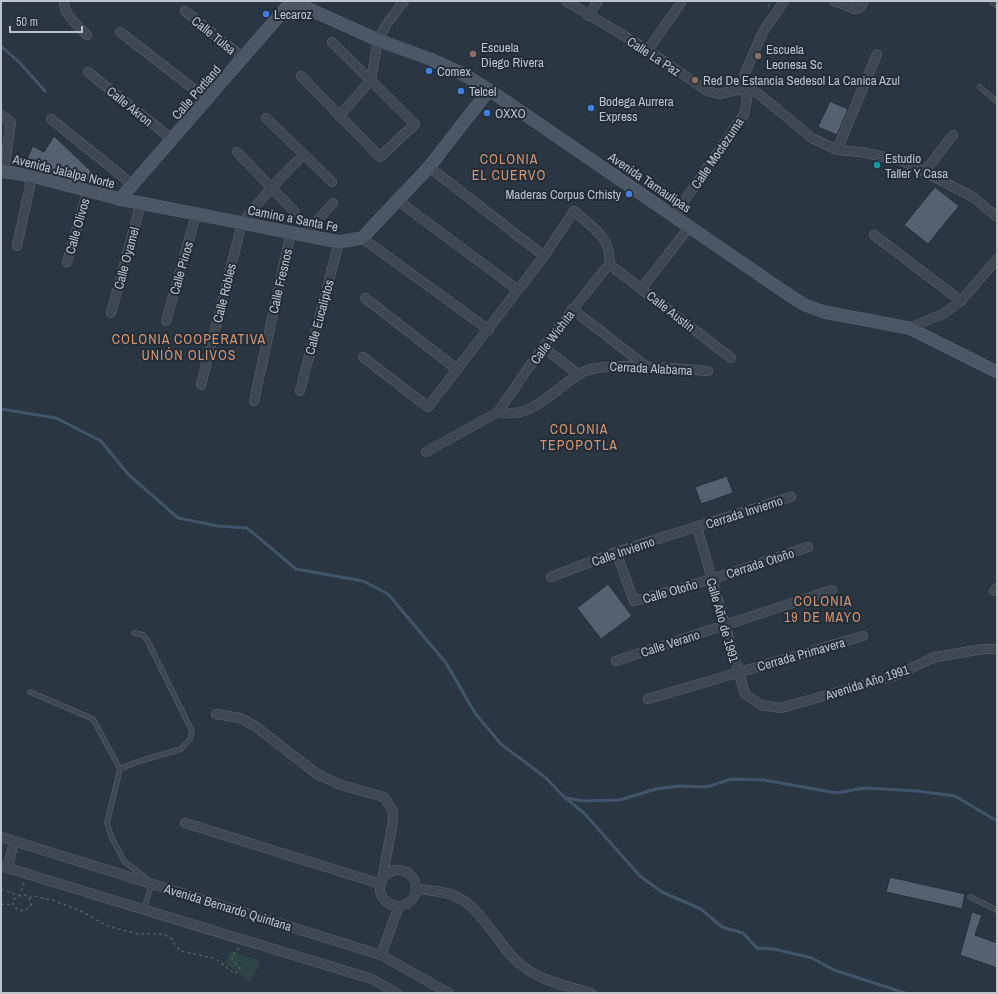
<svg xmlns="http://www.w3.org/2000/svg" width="998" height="994" viewBox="0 0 998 994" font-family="'Archivo Narrow',sans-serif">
<rect width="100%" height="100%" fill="#2a3642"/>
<polygon fill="#2d4444" points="230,951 261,961 251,982 225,963"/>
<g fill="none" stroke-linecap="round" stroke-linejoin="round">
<g stroke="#41556a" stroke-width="3">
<polyline points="1,46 19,62 45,91"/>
<polyline points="1,409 56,418 101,441 128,474 178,518 218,526 247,528 296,569 363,581 388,594 446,663 475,713 501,744 546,778 564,797 584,813 640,876 662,892 701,909 722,927 743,933 757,948 774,949 812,958 834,970 905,993"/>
<polyline points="566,798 583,801 620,800 656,789 679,786 706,787 732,779 764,780 837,793 864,788 917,791 955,796 997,821"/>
</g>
</g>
<g fill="#55616f" stroke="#252f3a">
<polygon points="830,101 848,109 837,135 818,127"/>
<polygon points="54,136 110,189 24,165 33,146 44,152"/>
<polygon points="935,187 959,206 928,244 904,225"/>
<polygon points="727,476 733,493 701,504 695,487"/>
<polygon points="608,584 632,616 601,639 577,608"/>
<polygon points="890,877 965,894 962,909 886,892"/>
<polygon points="972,912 982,915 975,935 997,943 997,968 960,955"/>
</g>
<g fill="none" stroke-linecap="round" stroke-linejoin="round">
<g stroke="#5c666f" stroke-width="5.5">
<g id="lane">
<polyline points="980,87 997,102"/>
<polyline points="134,633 143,635 148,642 192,731 190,739 181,749 137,762 120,769 107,823 111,836 124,861 152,883 144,909"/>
<polyline points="30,692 93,719 120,769"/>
<polyline points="970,897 997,910"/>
</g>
</g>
<g stroke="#5c666f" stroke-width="10">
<g id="street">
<path d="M64 1C63 15 78 25 87 35"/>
<polyline points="566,1 648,50 707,91 719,94 746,88 759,94 812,138 837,150 861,152 903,161 973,197 997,217"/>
<polyline points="834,1 855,9 860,8 864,1"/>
<polyline points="994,1 997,3"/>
<polyline points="185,11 243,58"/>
<polyline points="588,16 598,1"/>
<polyline points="120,32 208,100"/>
<polyline points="648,50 682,1"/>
<polyline points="88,72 173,140"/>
<polyline points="301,76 380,157 415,124 332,42"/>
<polyline points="1,115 11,122 4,171"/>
<polyline points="339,116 371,80 378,40 386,25 404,1"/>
<polyline points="266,118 332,182"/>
<polyline points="51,119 133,185"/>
<polyline points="837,150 877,54"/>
<polyline points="237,152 295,212"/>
<polyline points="429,167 544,256"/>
<polyline points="925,171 953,135"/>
<polyline points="397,200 518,290"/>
<polyline points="674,216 744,114 747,99 744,82 745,73 763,32 784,1"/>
<polyline points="304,235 333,203"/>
<polyline points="874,235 961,301"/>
<polyline points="362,238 489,330"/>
<polyline points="17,246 32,176"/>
<polyline points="67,262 88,190"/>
<polyline points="609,264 731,358"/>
<polyline points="642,288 690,226"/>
<polyline points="365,298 458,370"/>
<polyline points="572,309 647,367"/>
<polyline points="111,313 141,203"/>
<polyline points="166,321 196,215"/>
<polyline points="909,328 943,314 961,301 997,259"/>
<polyline points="543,347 579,375"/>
<path d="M363 357 428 407 544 256 574 211C591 226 613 239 609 264"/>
<polyline points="201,385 242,223 271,188 303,155"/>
<polyline points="300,391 339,242"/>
<polyline points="254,401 291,232"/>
<path d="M498 412C533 420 554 388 583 372 607 360 678 369 708 371"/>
<polyline points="426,452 498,412 543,347 609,264"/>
<polyline points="697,527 745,694 761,705 781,708 894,676 935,657 983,649 997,649"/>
<polyline points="616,552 634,601 712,579 808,547"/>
<polyline points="551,577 616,552 791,497"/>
<polyline points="994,591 997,588"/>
<polyline points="616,661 832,590"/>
<polyline points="648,699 863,636"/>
<polyline points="216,714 240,718 255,726 317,774 341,785 384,797 393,811 393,821 382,880"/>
<polyline points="185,823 381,884"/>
<polyline points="1,837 381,955 449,993"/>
<polyline points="1,866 372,979 397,993"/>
<polyline points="8,868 14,841"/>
<circle cx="398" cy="888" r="18"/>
<path d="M416 889C464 892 470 902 498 939 505 948 511 957 520 964 540 981 567 986 591 993"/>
<polyline points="381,955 399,906"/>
</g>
</g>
<g stroke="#5c666f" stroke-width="13">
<g id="secondary">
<polyline points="291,1 378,40 430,59 465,75 489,90 789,295 805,305 824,312 909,328 997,372"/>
<polyline points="1,171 32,176 120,199 339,242 362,238 429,167 489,90"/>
<polyline points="120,199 292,1"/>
</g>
</g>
<g stroke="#4c6162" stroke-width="1.5" stroke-dasharray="3 3" stroke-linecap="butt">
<polyline points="768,7 770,1"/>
<polyline points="1,889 20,896 25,895 29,898 31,905 25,911 18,910 13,905 14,899 20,896 24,883"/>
<polyline points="29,898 34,896 55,901 83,912 107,926 138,934 163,934 171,938 176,946 181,951 216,959 235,974 240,968 232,959 233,955 239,948"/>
<polyline points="1,904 13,905"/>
</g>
<use href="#lane" stroke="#3e4852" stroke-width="4.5"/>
<use href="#street" stroke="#3e4852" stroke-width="9"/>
<use href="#secondary" stroke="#4c5765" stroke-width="12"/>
</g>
<g fill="#3f7fe0" stroke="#232d38" stroke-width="1.5">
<circle cx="266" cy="14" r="4"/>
<circle cx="429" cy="71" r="4"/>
<circle cx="461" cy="91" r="4"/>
<circle cx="591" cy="108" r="4"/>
<circle cx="487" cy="113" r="4"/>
<circle cx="629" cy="194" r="4"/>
</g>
<g fill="#8d6e63" stroke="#232d38" stroke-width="1.5">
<circle cx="473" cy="54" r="4"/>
<circle cx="758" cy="56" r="4"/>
<circle cx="695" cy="80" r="4"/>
</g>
<circle fill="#0f9aa8" stroke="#232d38" stroke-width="1.5" cx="877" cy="165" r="4"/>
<g text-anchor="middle" stroke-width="4" stroke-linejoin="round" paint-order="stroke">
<g font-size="13" fill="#bbc3cc" stroke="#232d38" text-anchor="start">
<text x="274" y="19">Lecaroz</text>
<text x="481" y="52">Escuela<tspan x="481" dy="15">Diego Rivera</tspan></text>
<text x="766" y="54">Escuela<tspan x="766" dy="15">Leonesa Sc</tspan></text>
<text x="437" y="76">Comex</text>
<text x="703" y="85">Red De Estancia Sedesol La Canica Azul</text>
<text x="469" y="96">Telcel</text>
<text x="599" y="106">Bodega Aurrera<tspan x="599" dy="15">Express</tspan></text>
<text x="495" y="118">OXXO</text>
<text x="885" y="163">Estudio<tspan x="885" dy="15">Taller Y Casa</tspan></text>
<text x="621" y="199" text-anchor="end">Maderas Corpus Crhisty</text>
</g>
<g font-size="13" fill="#bbc3cc" stroke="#232d38">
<text transform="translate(214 35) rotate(39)" y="5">Calle Tulsa</text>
<text transform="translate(654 56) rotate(33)" y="5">Calle La Paz</text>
<text transform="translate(196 92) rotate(-49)" y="5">Calle Portland</text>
<text transform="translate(130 106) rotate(39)" y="5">Calle Akron</text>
<text transform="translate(717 153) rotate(-56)" y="5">Calle Moctezuma</text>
<text transform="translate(64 171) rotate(14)" y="5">Avenida Jalalpa Norte</text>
<text transform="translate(650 182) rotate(34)" y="5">Avenida Tamaulipas</text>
<text transform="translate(293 218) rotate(11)" y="5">Camino a Santa Fe</text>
<text transform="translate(77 226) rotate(-74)" y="5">Calle Olivos</text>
<text transform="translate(126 258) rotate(-75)" y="5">Calle Oyamel</text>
<text transform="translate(181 268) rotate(-74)" y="5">Calle Pinos</text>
<text transform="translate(280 281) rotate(-77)" y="5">Calle Fresnos</text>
<text transform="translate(224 293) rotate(-76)" y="5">Calle Robles</text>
<text transform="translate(671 311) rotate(38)" y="5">Calle Austin</text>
<text transform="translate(319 317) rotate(-75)" y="5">Calle Eucaliptos</text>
<text transform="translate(552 337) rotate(-53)" y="5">Calle Wichita</text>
<text transform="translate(651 368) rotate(3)" y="5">Cerrada Alabama</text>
<text transform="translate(744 512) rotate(-18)" y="5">Cerrada Invierno</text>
<text transform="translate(623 551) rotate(-19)" y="5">Calle Invierno</text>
<text transform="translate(760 563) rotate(-18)" y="5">Cerrada Otoño</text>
<text transform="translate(670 591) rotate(-16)" y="5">Calle Otoño</text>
<text transform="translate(723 620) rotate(74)" y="5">Calle Año de 1991</text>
<text transform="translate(670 643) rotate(-18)" y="5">Calle Verano</text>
<text transform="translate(801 654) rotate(-16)" y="5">Cerrada Primavera</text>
<text transform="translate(867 682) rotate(-18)" y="5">Avenida Año 1991</text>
<text transform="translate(228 907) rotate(17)" y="5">Avenida Bernardo Quintana</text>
</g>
<g font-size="14" letter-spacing="1" fill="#cf9573" stroke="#232d38">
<text x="509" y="164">COLONIA<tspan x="509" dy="16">EL CUERVO</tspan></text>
<text x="189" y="344">COLONIA COOPERATIVA<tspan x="189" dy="16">UNIÓN OLIVOS</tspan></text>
<text x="579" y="434">COLONIA<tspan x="579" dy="16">TEPOPOTLA</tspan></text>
<text x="823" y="606">COLONIA<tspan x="823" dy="16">19 DE MAYO</tspan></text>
</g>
</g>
<rect width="998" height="994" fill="none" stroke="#bbc3cc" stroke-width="4"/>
<path d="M10 26v6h72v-6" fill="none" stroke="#bbc3cc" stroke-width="2"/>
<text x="16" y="26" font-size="12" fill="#bbc3cc" stroke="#232d38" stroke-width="3" paint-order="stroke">50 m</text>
</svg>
